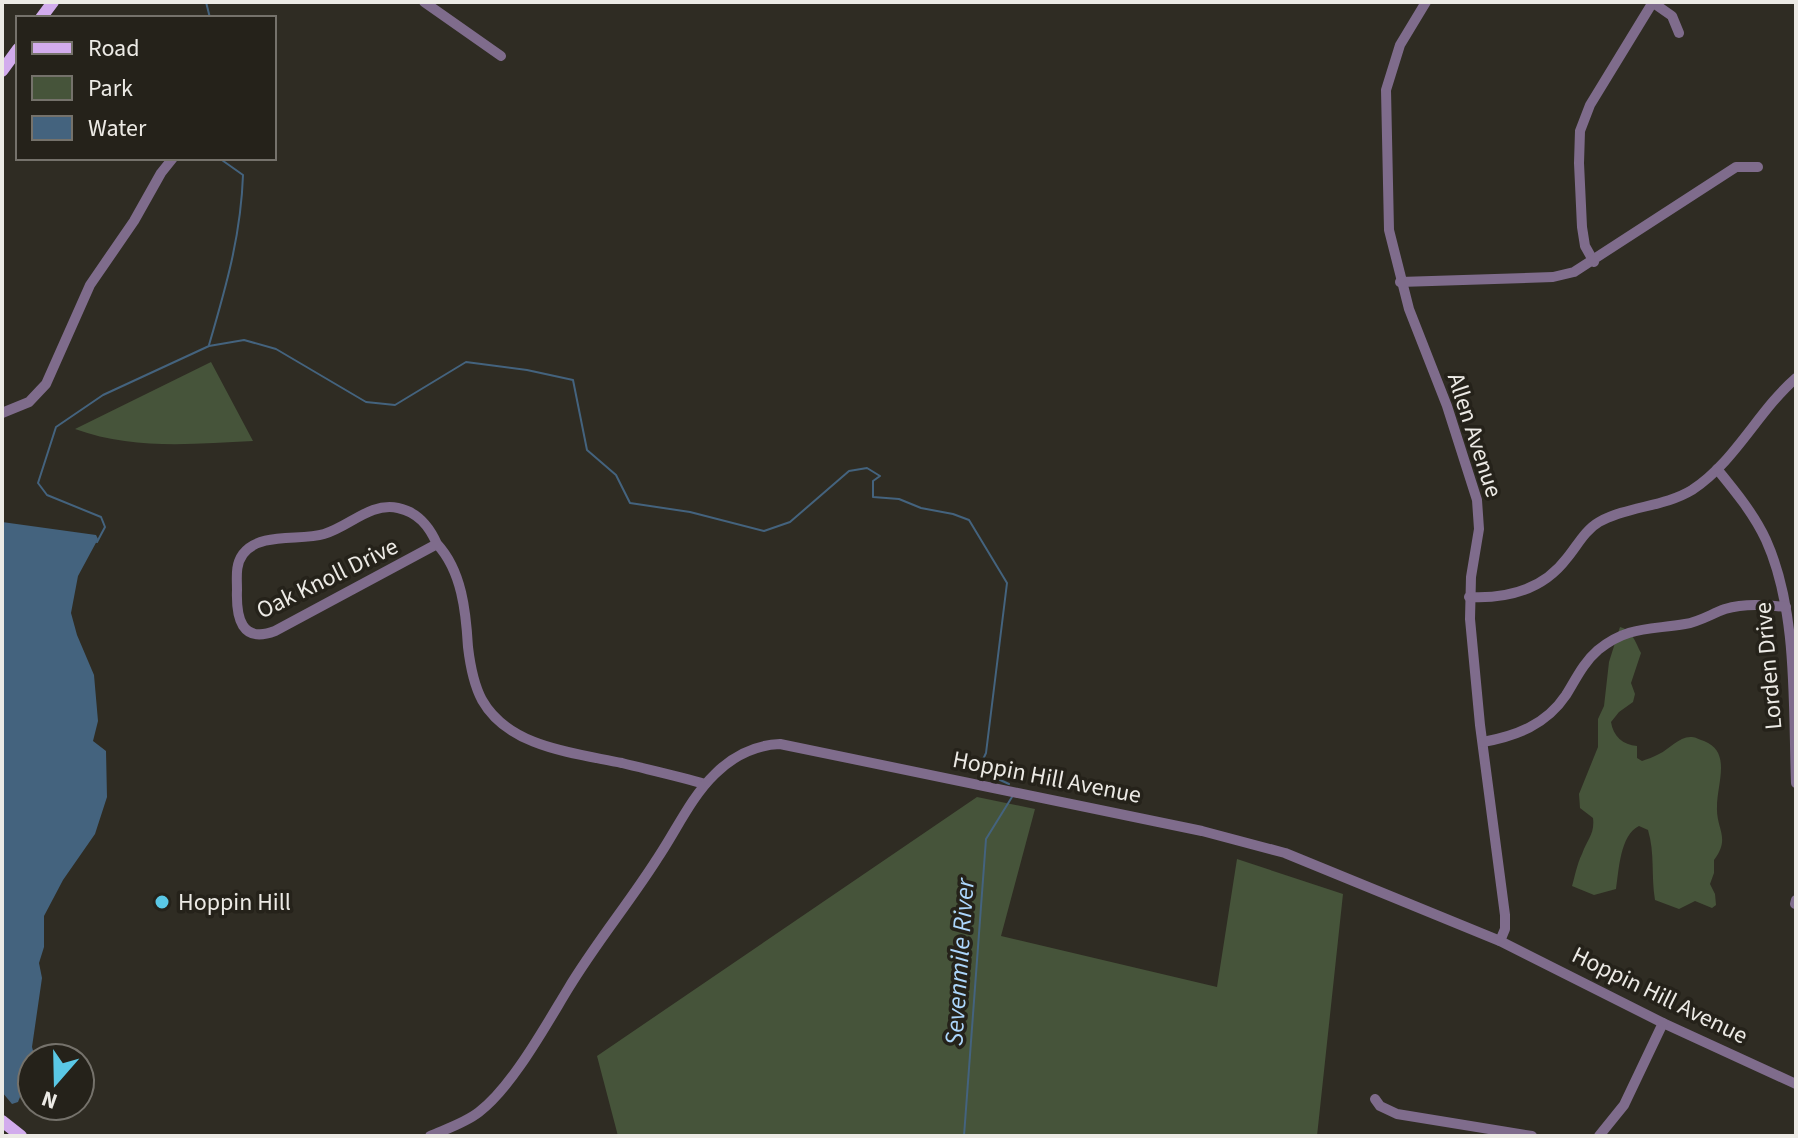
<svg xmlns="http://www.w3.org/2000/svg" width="1798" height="1138" viewBox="0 0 1798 1138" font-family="'Source Sans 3',sans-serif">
<rect width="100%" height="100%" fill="#2f2c23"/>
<g fill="#46543a">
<path d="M211 362 253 441C192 444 133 450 75 429Z"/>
<path d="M1620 627C1632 630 1636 643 1641 653L1631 683 1635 694 1633 702 1619 712 1611 722C1613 736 1623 745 1637 746V758L1642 761C1647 759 1654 757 1659 754 1670 749 1679 736 1692 737 1696 737 1700 740 1704 741 1732 752 1717 783 1717 807 1716 829 1731 838 1714 860V873L1710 884 1715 894 1716 905 1712 908 1695 901 1679 909 1655 900C1651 876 1655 853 1648 830L1639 826C1620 835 1619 870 1616 889L1594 895 1572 886C1575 876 1577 864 1582 854 1587 840 1595 834 1593 818L1580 808 1579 794 1598 747V719L1604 706 1609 662Z"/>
<polygon points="977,797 1035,809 1001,936 1217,987 1237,859 1343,894 1317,1136 618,1136 597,1056"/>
</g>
<polygon fill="#44637e" points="2,522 96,535 98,539 78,576 71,613 77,635 94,675 98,721 93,741 106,751 107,797 95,834 63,880 44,916 44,947 39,963 42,978 32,1047 35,1058 32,1058 32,1067 18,1102 12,1104 2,1092"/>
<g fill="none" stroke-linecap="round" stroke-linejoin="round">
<g stroke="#44637e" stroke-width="2">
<polyline points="206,2 210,18"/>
<path d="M209 345C226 287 241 235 243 175L219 158"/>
<polyline points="97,542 105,527 101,517 47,495 38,483 56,427 103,395 209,346 244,340 276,349 366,402 395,405 466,362 527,370 573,380 587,450 616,475 630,503 690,512 764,531 790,522 849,471 867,468 880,476 873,481 873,497 899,499 921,508 953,514 969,520 1007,583 986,753 978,770 1009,784"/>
<polyline points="964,1136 986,839 1012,797"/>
</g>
<g stroke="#7f6c8c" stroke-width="10">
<polyline points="424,2 501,56"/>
<polyline points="1426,2 1400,45 1386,90 1389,230 1409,309 1447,406 1477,500 1479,529 1471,577 1470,619 1480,725 1505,915 1505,929 1500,941"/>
<polyline points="1652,2 1672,16 1679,33"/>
<polyline points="1594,262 1585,246 1582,227 1579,163 1580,131 1590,105 1653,2"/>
<polyline points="1400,282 1553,277 1574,272 1736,167 1758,167"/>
<polyline points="2,413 29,402 46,384 90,285 134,221 161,173 173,158"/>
<path d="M1717 469C1735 491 1754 514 1766 540 1798 611 1793 705 1796 783"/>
<path d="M437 544C429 526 418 512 398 508 370 502 349 527 324 534 300 541 259 532 243 554 235 565 237 577 237 590 236 617 241 644 275 631L437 544C462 571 466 612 468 647 470 664 474 685 482 700 509 748 575 753 622 763 650 770 678 776 705 784"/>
<path d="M1469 597C1507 599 1543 590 1567 558 1577 546 1585 530 1599 522 1628 506 1664 507 1692 490 1735 462 1758 411 1796 378"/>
<path d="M1483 742C1516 736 1546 725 1566 695 1576 679 1583 663 1598 650 1627 626 1650 630 1685 624 1699 622 1711 614 1725 609 1745 603 1766 605 1786 607"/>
<polyline points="1795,904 1796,900"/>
<polyline points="1375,1099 1380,1106 1397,1114 1532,1136"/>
<path d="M430 1136C446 1129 465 1123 479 1112 512 1087 546 1025 568 989 595 944 629 903 657 859 676 831 691 797 715 774 733 756 755 745 780 744L1202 831 1285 853 1500 941 1663 1023 1796 1084"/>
<polyline points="1599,1136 1624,1105 1663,1023"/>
</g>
<g stroke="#d2aced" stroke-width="12">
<polyline points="41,18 53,2"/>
<polyline points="2,71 18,49"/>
<polyline points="2,1121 21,1136"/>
</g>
</g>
<circle fill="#5ac8e6" stroke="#25221a" stroke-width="3" cx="162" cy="902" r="8"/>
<g text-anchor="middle" stroke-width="7" stroke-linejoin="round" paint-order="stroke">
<g font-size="24" fill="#eceae5" stroke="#25221a">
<text transform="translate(1475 435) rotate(72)" y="8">Allen Avenue</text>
<text transform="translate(327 578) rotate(-26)" y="8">Oak Knoll Drive</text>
<text transform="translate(1768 666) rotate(-95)" y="8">Lorden Drive</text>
<text transform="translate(1047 777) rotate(11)" y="8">Hoppin Hill Avenue</text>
<text transform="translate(1660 995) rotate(26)" y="8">Hoppin Hill Avenue</text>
</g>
<g font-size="24" fill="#eceae5" stroke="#25221a" text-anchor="start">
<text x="178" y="910">Hoppin Hill</text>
</g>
<g font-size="26" font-style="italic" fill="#acd6fc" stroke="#25221a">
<text transform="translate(959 962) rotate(-86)" y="9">Sevenmile River</text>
</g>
</g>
<rect width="1798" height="1138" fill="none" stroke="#eceae5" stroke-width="8"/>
<rect x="16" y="16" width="260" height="144" fill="#25221a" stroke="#75726b" stroke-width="2"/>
<rect x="32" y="42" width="40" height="12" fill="#d2aced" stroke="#75726b" stroke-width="2"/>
<text x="88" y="56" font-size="24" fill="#eceae5">Road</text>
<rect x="32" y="76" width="40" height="24" fill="#46543a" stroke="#75726b" stroke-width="2"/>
<text x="88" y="96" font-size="24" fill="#eceae5">Park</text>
<rect x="32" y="116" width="40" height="24" fill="#44637e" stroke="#75726b" stroke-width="2"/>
<text x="88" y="136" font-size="24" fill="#eceae5">Water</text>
<g transform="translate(56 1082) rotate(200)"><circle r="38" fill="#25221a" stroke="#75726b" stroke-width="2"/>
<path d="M0-6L14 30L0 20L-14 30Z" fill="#5ac8e6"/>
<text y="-12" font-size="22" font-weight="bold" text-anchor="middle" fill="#eceae5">N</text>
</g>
</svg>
